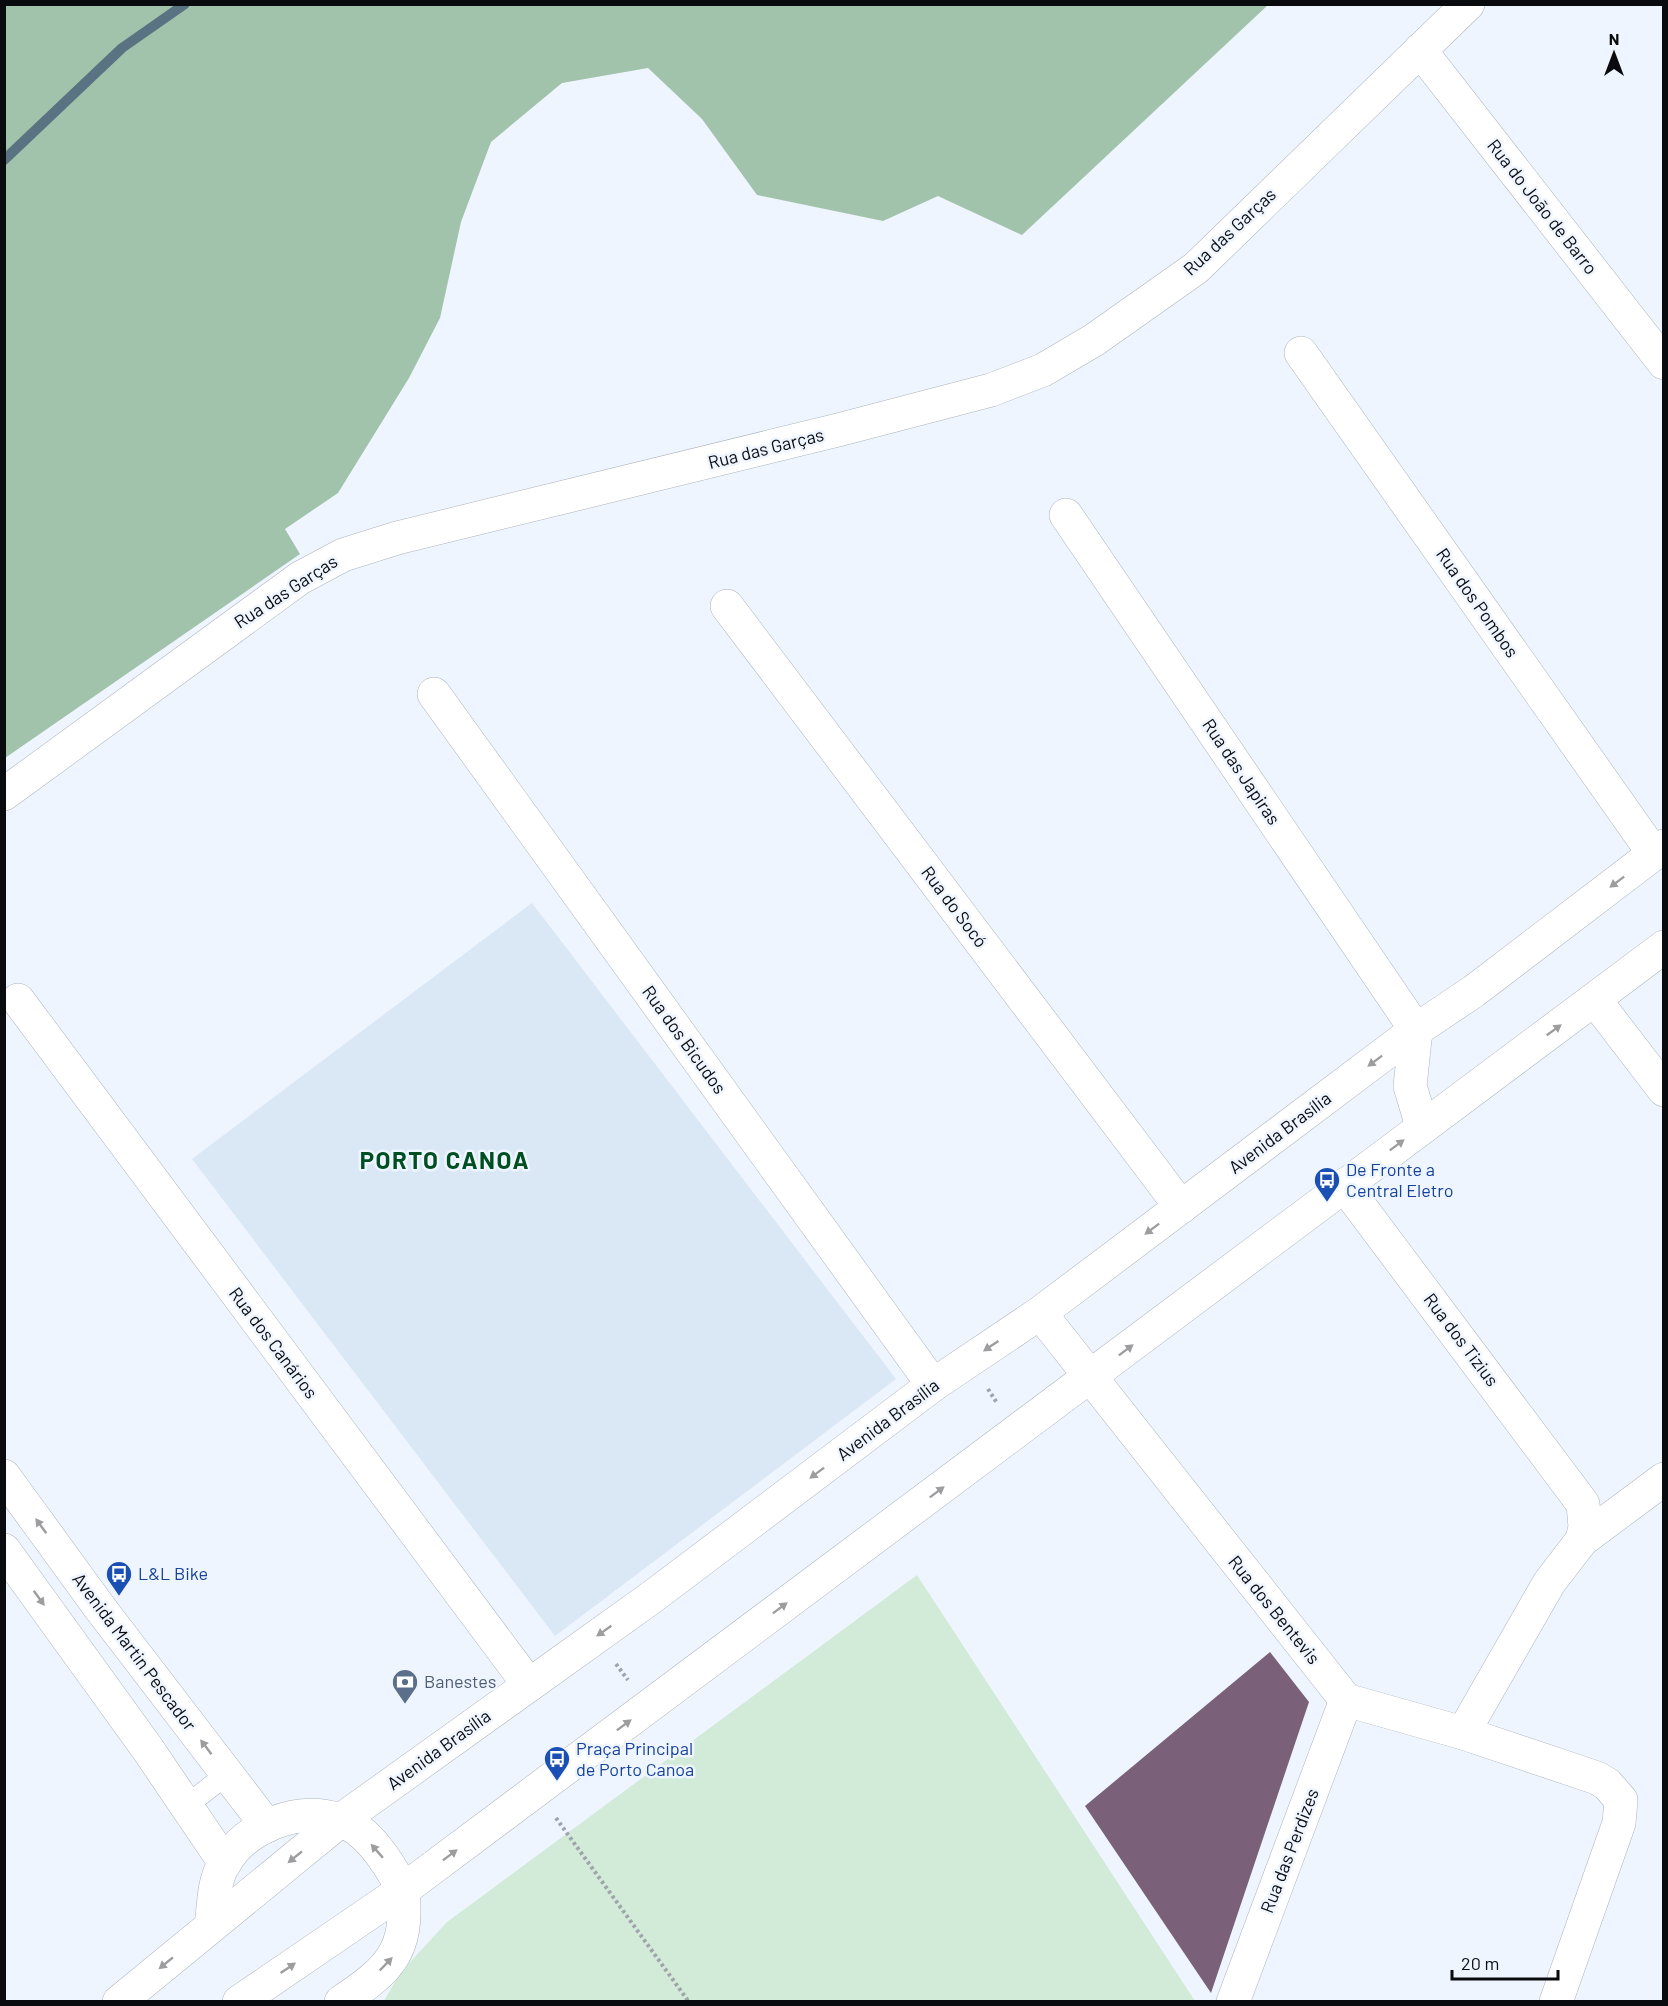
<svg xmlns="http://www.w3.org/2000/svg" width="1668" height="2006" viewBox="0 0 1668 2006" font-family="Barlow,sans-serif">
<rect width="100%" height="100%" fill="#eef5ff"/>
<polygon fill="#dae7f5" points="532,903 896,1379 555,1636 192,1159"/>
<polygon fill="#d1ebd8" points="917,1575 1195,2001 383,2002 401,1972 447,1922"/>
<polygon fill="#a2c3ab" points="5,4 1268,4 1268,5 1022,235 938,196 883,221 757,195 702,119 648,68 562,83 491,142 461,222 440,318 409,378 338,493 285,529 300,554 5,758"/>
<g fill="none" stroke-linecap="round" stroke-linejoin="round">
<polyline stroke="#5a7383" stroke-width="10" points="4,160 122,48 185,4"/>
</g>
<polygon fill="#7a6078" points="1270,1652 1309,1702 1211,1993 1085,1806"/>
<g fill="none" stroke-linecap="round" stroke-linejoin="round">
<g stroke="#acb4bc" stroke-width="22">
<polyline id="service" points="186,1806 227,1774"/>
</g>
<g stroke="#acb4bc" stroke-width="34">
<g id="minor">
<polyline points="1420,50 1664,363"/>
<polyline points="1301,353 1654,854"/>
<polyline points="1066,515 1416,1030"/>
<polyline points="727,606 1181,1207"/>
<polyline points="434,694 933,1385"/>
<polyline points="4,794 300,578 343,555 397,538 838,430 991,390 1043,370 1094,340 1196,268 1468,4"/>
<polyline points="18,1000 529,1685"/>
<polyline points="1595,1000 1664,1090"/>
<polyline points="1344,1185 1583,1504 1585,1527 1582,1540 1549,1583 1463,1733"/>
<polyline points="1040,1313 1346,1700 1463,1733 1597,1778 1607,1784 1621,1800 1619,1823 1556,2002"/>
<polyline points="1582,1540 1664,1479"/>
<path d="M341 2002C390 1969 409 1952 403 1890"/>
<polyline points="1233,2002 1346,1700"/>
</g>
</g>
<g stroke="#acb4bc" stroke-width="34">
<g id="tertiary">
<polyline points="1416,1030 1410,1086 1422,1126"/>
<polyline points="4,1476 100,1608 267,1826"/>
<polyline points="4,1550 147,1748 225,1863"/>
<path d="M211 1926C214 1905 213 1882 224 1864 246 1826 298 1806 340 1820 369 1830 390 1865 403 1890"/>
<polyline points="119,2002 341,1820 652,1597 933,1385 1040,1313 1416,1030 1474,991 1664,846"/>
<polyline points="239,2002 403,1890 1664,947"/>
</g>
</g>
<g stroke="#9fa4ab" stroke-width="4" stroke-dasharray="3 3" stroke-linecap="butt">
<polyline points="988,1389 997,1403"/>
<polyline points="616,1664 628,1680"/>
<polyline points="556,1818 689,2002"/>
</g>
<use href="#service" stroke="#fff" stroke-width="21"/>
<use href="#minor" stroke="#fff" stroke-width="33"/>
<use href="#tertiary" stroke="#fff" stroke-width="33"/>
</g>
<defs><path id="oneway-solid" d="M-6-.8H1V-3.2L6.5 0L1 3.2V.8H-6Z" transform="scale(1.5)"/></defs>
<g fill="#9d9d9f">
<use href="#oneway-solid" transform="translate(1617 882) rotate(143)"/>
<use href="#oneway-solid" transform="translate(1554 1030) rotate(-36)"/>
<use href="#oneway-solid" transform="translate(1375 1061) rotate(143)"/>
<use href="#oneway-solid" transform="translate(1397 1145) rotate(-37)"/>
<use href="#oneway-solid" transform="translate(1152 1229) rotate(143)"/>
<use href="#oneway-solid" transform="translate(991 1346) rotate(146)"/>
<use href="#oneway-solid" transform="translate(1126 1350) rotate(-37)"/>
<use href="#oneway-solid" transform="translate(817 1473) rotate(143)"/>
<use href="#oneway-solid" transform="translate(937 1492) rotate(-37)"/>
<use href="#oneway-solid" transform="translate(41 1526) rotate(-126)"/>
<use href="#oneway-solid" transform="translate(39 1598) rotate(54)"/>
<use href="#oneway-solid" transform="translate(780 1608) rotate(-37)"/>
<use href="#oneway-solid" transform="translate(604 1631) rotate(145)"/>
<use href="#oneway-solid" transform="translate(624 1725) rotate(-37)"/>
<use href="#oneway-solid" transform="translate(206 1747) rotate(-127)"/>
<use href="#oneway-solid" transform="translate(377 1851) rotate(-131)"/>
<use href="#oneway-solid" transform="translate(450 1855) rotate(-37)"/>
<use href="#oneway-solid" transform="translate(295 1857) rotate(141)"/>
<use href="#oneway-solid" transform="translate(166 1963) rotate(141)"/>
<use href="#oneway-solid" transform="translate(386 1964) rotate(-46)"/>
<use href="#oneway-solid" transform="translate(288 1968) rotate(-34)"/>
</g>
<defs>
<g id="bus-pin" transform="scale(1.35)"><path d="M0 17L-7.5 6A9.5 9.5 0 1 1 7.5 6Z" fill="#1a4fb4" stroke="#eef5ff"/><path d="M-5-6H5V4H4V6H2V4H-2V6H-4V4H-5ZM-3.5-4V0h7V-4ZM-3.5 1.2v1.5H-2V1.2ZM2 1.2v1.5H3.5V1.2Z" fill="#fff"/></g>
<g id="bank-pin" transform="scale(1.35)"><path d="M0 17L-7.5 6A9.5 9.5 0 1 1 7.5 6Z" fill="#5c6f8a" stroke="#eef5ff"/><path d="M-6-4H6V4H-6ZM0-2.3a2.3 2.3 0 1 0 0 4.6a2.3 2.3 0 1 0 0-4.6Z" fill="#fff"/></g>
</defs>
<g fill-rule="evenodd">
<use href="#bus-pin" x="1327" y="1180"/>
<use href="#bus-pin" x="119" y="1574"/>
<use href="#bank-pin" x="405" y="1682"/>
<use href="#bus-pin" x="557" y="1759"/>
</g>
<g text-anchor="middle" stroke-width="5" stroke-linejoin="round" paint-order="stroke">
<g font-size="18" fill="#090b0e" stroke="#eef5ff">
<text transform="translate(1542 207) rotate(52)" y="6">Rua do João de Barro</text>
<text transform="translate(1230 232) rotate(-43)" y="6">Rua das Garças</text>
<text transform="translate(766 449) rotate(-14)" y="6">Rua das Garças</text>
<text transform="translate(286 592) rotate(-33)" y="6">Rua das Garças</text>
<text transform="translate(1477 603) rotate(55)" y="6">Rua dos Pombos</text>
<text transform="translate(1241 772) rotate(56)" y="6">Rua das Japiras</text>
<text transform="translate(954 907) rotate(53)" y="6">Rua do Socó</text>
<text transform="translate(684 1040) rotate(54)" y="6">Rua dos Bicudos</text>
<text transform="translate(1280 1133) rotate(-37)" y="6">Avenida Brasília</text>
<text transform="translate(1461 1340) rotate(53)" y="6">Rua dos Tizius</text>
<text transform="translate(273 1343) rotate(53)" y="6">Rua dos Canários</text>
<text transform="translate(888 1420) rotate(-37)" y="6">Avenida Brasília</text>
<text transform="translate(1274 1610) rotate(51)" y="6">Rua dos Bentevis</text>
<text transform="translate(134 1652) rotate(53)" y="6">Avenida Martin Pescador</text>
<text transform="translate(439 1750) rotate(-36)" y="6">Avenida Brasília</text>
<text transform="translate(1290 1851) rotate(-69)" y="6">Rua das Perdizes</text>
</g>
<g font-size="18" fill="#164399" stroke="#eef5ff" text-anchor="start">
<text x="1346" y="1176">De Fronte a<tspan x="1346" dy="21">Central Eletro</tspan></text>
<text x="138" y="1580">L&amp;L Bike</text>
<text x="576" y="1755">Praça Principal<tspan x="576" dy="21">de Porto Canoa</tspan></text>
</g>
<g font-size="18" fill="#4e5e75" stroke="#eef5ff" text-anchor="start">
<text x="424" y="1688">Banestes</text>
</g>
<g font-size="24" font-weight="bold" letter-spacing="1.5" fill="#004f23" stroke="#eef5ff">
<text x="445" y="1169">PORTO CANOA</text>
</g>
</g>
<rect width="1668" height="2006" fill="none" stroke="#090b0e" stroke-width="12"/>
<g transform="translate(1614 54)" stroke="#eef5ff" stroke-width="4.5" paint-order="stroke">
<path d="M0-4.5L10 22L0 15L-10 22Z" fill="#090b0e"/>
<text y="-9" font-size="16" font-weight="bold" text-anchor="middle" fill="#090b0e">N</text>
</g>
<path d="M1452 1970v9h106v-9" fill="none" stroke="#090b0e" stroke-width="3"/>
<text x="1461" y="1970" font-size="18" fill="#090b0e" stroke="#eef5ff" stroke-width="4.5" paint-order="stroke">20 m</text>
</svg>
